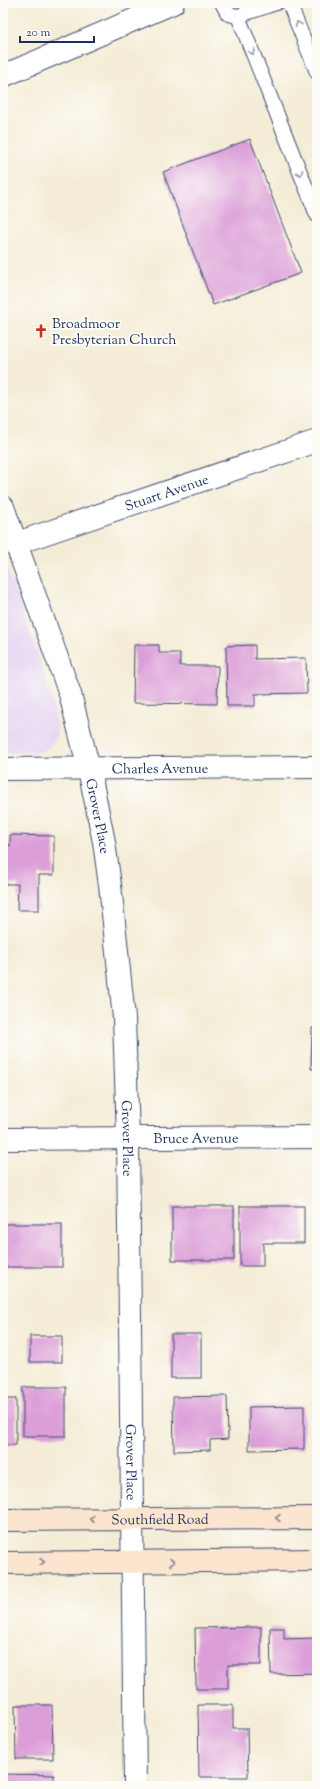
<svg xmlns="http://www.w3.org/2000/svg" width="320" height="1789" viewBox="0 0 320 1789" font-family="'Sorts Mill Goudy',serif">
<rect width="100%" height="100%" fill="#fdfcf7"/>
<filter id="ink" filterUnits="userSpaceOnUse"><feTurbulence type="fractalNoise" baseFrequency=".025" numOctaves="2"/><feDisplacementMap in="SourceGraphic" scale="8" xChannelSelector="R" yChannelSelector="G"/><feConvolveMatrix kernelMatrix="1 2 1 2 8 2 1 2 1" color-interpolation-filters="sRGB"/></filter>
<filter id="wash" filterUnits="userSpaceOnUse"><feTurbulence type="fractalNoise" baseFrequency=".012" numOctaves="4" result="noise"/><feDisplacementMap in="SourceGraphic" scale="16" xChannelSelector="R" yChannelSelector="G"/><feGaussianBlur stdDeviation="0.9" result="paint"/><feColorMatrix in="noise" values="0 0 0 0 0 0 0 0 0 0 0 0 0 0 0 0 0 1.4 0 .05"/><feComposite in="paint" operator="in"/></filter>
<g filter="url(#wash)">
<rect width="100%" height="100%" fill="#f4ecd6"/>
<polygon fill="#e3d3f3" points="3,557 41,664 51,695 57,726 57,736 50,746 45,750 36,752 3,753"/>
<g id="blocks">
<g fill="#dc9ed8">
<polygon points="250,139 301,273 213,305 163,172"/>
<polygon points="134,645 159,645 159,653 180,653 180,666 218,666 217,704 133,703"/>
<polygon points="255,645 255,659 306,658 307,693 255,694 255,706 227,706 226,646"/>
<polygon points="10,835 54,836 54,875 39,875 39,910 17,910 18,884 3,884 3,846 10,846"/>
<polygon points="312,1028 317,1028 317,1069 311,1069"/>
<rect x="172" y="1206" width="62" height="54"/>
<polygon points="240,1206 304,1206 304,1243 263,1243 263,1266 240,1266"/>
<rect x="3" y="1224" width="59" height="43"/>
<rect x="171" y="1334" width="30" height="44"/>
<rect x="30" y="1336" width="32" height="26"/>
<rect x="23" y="1387" width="43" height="49"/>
<polygon points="227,1396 228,1439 210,1440 210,1450 174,1451 173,1397"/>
<rect x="3" y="1399" width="13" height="46"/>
<polygon points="304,1406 304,1449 249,1450 249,1407"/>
<polygon points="261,1627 261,1665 228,1665 228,1689 196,1689 195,1628"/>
<polygon points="270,1628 284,1628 284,1639 317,1638 317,1673 271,1674"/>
<polygon points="15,1705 52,1705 53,1759 16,1759"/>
<polygon points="198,1705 233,1705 233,1728 247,1728 248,1777 199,1777"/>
<polygon points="4,1774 54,1775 54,1786 4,1786"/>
</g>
</g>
</g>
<g filter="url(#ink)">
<use href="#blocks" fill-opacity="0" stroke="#3c4b70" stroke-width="1"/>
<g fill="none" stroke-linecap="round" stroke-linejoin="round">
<g stroke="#3c4b70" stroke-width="16">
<g id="lane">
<polyline points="222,3 228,14 238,16 276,3"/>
<polyline points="289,3 317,72"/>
<polyline points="238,16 317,215"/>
</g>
</g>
<g stroke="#3c4b70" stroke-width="24">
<g id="street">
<polyline points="3,76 173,3"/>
<path id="s1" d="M3 507 70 694 89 769 104 842 110 885 124 1018 128 1138 135 1786"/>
<path id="s2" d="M17 543 317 441"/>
<path id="s3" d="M3 769 317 767"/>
<path id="s4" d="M3 1139 317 1137"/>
</g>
</g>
<g stroke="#3c4b70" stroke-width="24">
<g id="secondary">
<path id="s5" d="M3 1520 317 1518"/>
<polyline points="3,1563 317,1560"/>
</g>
</g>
<use href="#lane" stroke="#fff" stroke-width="14"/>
<use href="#street" stroke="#fff" stroke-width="22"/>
<use href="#secondary" stroke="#fce5cf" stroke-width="22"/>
</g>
<defs><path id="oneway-chevron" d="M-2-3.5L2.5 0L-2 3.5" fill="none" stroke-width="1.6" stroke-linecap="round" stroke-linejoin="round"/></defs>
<g stroke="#8d97ae">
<use href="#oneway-chevron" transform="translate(298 24) rotate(-112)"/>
<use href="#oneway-chevron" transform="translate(252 52) rotate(68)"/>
<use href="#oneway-chevron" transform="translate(300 173) rotate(68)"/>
</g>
<g stroke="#8c8a96">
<use href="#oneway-chevron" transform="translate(278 1518) rotate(180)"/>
<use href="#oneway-chevron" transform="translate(92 1519) rotate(179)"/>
<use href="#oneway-chevron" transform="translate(42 1562)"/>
<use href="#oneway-chevron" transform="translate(172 1562)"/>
</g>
</g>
<defs>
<g id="church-bare" transform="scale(1.08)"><path d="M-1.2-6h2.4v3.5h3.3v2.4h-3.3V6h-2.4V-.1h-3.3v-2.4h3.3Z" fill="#c8321e" stroke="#fdfcf7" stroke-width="2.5" paint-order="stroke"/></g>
</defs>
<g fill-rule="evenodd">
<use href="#church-bare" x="41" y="331"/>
</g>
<g text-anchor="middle" stroke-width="4" stroke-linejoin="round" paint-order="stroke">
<g font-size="14" fill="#1b2f5e" stroke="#fdfcf7" text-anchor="start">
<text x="52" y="328">Broadmoor<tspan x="52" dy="16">Presbyterian Church</tspan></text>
</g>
<g font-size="14" fill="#1b2f5e" stroke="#fdfcf7">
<text dy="5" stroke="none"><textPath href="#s2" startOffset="158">Stuart Avenue</textPath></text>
<text dy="5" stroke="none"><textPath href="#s3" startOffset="157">Charles Avenue</textPath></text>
<text dy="5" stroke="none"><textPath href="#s1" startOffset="324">Grover Place</textPath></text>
<text dy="5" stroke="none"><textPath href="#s1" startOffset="648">Grover Place</textPath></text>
<text dy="5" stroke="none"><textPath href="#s4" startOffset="193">Bruce Avenue</textPath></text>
<text dy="5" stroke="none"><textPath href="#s1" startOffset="972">Grover Place</textPath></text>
<text dy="5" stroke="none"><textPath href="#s5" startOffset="157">Southfield Road</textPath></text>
</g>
</g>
<rect width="320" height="1789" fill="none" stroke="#fdfcf7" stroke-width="16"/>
<path d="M20 36v6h74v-6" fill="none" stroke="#1b2f5e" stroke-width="2"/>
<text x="26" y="36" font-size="12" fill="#1b2f5e" stroke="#fdfcf7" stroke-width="3" paint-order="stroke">20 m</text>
</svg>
